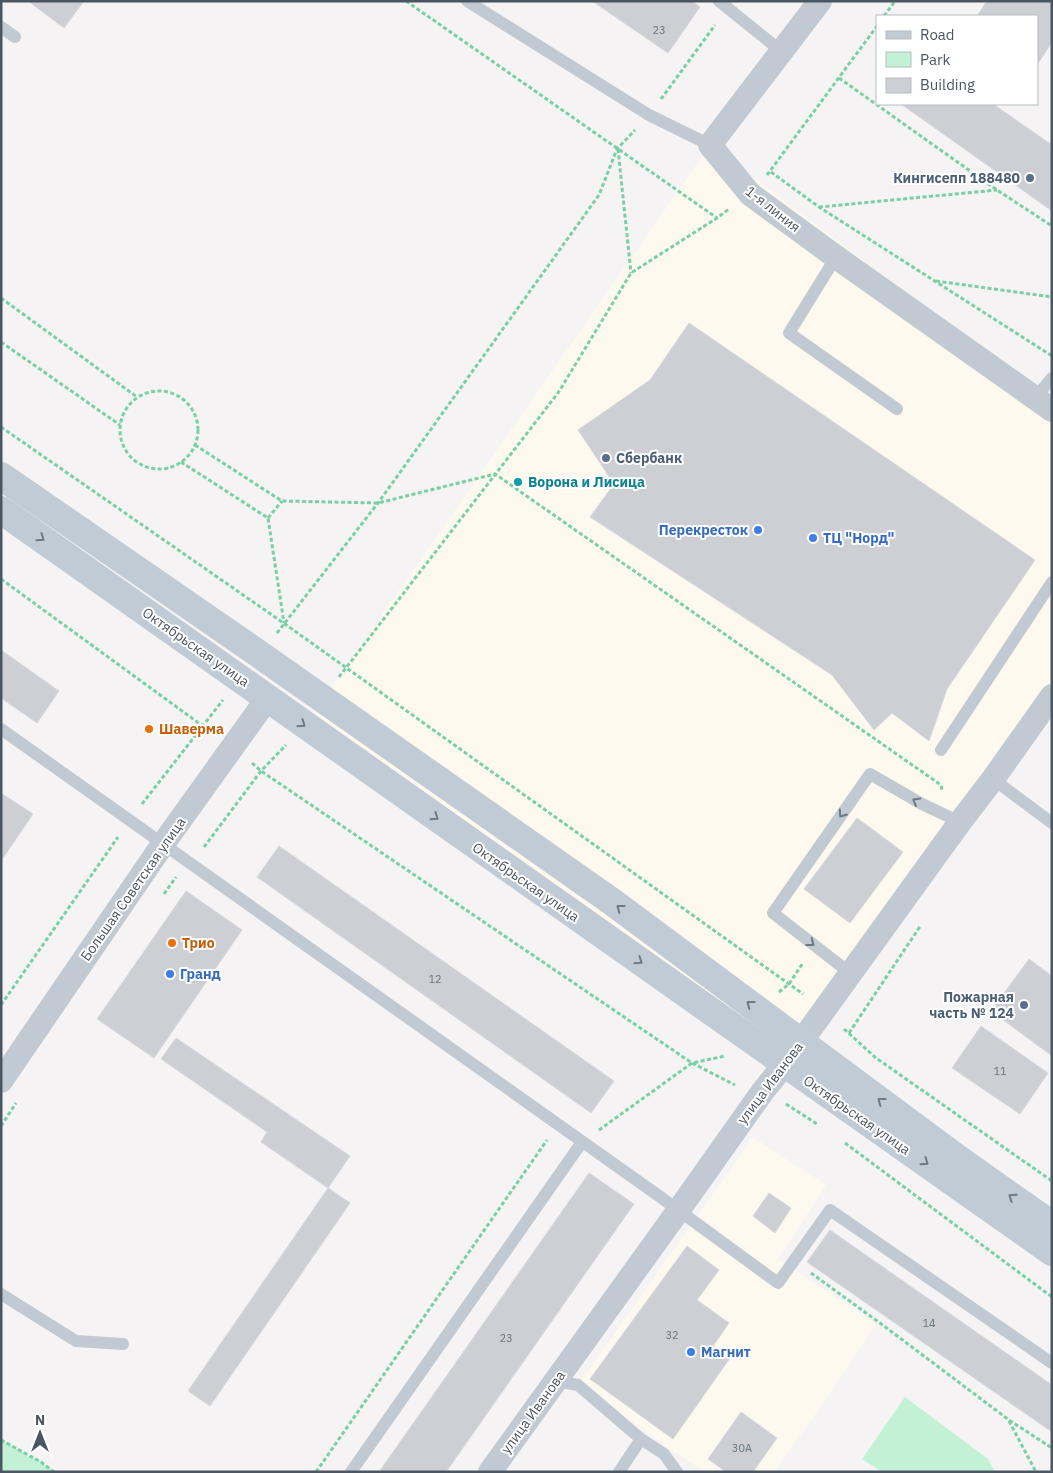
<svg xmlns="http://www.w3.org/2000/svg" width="1053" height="1473" viewBox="0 0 1053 1473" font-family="'IBM Plex Sans',sans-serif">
<rect width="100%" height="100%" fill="#f5f3f3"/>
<g fill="#fdf9ef">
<polygon points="710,145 1052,403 1052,698 785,1064 305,725"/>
<polygon points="753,1137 826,1185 778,1259 876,1324 819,1409 774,1472 704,1472 578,1385"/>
</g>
<g fill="#c3f1d5">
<polygon points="905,1397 988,1459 995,1472 882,1472 862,1459"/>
<polygon points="1,1440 41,1462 54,1472 1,1472"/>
</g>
<g fill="#cdcfd5" stroke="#d7d9de">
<polygon points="28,1 84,1 64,28"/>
<polygon points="592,1 692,1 700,7 668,53"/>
<polygon points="987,1 1052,1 1052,42 1037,65 1037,16 977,16"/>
<polygon points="901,104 993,104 1052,145 1052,211"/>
<polygon points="689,323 1035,560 947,689 929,741 892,713 874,730 832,675 590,517 614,484 578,430 650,380"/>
<polygon points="1,650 59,691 37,723 1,698"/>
<polygon points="1,793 33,814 1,861"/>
<polygon points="857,818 903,852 850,923 804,889"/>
<polygon points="279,846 614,1081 591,1113 257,877"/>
<polygon points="186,891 242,930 154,1058 97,1019"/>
<polygon points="1029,959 1052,976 1052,1056 991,1011"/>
<polygon points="981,1026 1048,1073 1020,1114 952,1068"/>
<polygon points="176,1038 350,1156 328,1188 261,1142 267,1132 161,1059"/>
<polygon points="589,1173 634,1204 446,1472 379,1472"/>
<polygon points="328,1188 350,1203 210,1406 188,1391"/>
<polygon points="769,1193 791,1208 775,1233 753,1216"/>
<polygon points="830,1230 1052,1385 1052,1432 807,1262"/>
<polygon points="687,1246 719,1270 697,1300 729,1323 713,1346 730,1358 673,1439 590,1379"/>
<polygon points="741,1412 777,1438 753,1472 726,1472 708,1459"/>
</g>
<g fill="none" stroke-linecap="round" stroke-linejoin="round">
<g stroke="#7ad0a6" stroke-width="3" stroke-dasharray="4 2.5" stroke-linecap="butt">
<polyline points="406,1 717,218"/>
<polyline points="884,16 895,1"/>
<polyline points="839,78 997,190 1052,226"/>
<polyline points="661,99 715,25"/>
<polyline points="618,149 631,273"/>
<polyline points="771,172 819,207 1052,356"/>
<polyline points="767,175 877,26"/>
<polyline points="819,207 997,190"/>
<polyline points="936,281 1052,297"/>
<polyline points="1,298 137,397"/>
<polyline points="1,342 120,425"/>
<circle cx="159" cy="430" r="39"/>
<polyline points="1,427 285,624 803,994"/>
<polyline points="195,445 282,501 378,503 495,474 941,785 942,790"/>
<polyline points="181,462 268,518 284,623"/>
<polyline points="268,518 282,501"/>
<polyline points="1,579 211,732"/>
<polyline points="277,633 378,503 599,195 617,149 635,130"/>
<polyline points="339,677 558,393 631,273 717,218 729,209"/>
<polyline points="252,763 261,771 692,1063 735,1085"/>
<polyline points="142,804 223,700"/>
<polyline points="204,847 261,771 286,745"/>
<polyline points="164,894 176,877"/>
<polyline points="779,992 789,984 803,963"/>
<polyline points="1,1005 118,837"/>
<polyline points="844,1029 876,1058 1052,1181"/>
<polyline points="849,1033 921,925"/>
<polyline points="786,1104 817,1124"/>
<polyline points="1,1126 16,1103"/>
<polyline points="599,1130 692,1063 725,1056"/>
<polyline points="845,1143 1052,1297"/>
<polyline points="811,1273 884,1326 1009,1420 1052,1448"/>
<polyline points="1009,1421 1036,1472"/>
<polyline points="1,1440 41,1462 54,1472"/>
<polyline points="316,1472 547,1140"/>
</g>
<g stroke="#c1cad2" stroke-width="12">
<polyline points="467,1 649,115 710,145"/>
<polyline points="719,1 781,51"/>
<polyline points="1,27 15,37"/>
<polyline points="836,257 789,333 897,409"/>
<polyline points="1035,398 1052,378"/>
<polyline points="1,729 659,1196 778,1283 830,1210 1052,1363"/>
<polyline points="941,750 1052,582"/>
<polyline points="993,779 1052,823"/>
<polyline points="850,973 773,913 870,774 922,804 960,822"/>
<polyline points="1,1294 76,1341 123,1344"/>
<polyline points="555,1381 578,1385 641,1439 664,1454 677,1472"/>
<polyline points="351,1472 582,1142"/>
<polyline points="619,1472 641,1439"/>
</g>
<g stroke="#c1cad2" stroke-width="24">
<polyline points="820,1 710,145 750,194 836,257 1052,410"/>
<polyline points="1,1081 163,844 267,699"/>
<polyline points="490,1472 678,1211 763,1091 785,1064 960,822 993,779 1052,696"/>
</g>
<g stroke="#c1cbd6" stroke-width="28">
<polyline points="1,476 246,645 611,901 957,1158 1052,1225"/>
<polyline points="1,510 1052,1252"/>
</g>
</g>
<defs><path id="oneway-chevron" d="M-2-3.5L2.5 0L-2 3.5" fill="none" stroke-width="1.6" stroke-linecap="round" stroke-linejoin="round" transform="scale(1.25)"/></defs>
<g stroke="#6e7984">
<use href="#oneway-chevron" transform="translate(41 538) rotate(35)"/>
<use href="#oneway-chevron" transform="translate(302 724) rotate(35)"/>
<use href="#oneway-chevron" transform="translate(435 817) rotate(35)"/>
<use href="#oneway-chevron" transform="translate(620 908) rotate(-143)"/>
<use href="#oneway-chevron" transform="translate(639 961) rotate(35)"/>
<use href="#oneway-chevron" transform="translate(750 1004) rotate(-143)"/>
<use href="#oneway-chevron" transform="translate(881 1101) rotate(-143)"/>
<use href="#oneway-chevron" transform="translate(925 1162) rotate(35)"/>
<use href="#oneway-chevron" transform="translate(1012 1197) rotate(-145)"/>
</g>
<g stroke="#6e7983">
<use href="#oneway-chevron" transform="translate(916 801) rotate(-150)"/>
<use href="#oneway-chevron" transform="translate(842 814) rotate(125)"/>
<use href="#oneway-chevron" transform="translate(811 943) rotate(38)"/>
</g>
<g fill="#5c6f8a" stroke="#fff" stroke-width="2">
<circle cx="1030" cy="178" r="5"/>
<circle cx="606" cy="458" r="5"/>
<circle cx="1024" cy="1005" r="5"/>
</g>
<circle fill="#0f9aa8" stroke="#fff" stroke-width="2" cx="518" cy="482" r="5"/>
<g fill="#3f7fe0" stroke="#fff" stroke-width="2">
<circle cx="758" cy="530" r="5"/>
<circle cx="813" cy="538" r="5"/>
<circle cx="170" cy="974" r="5"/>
<circle cx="691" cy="1352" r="5"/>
</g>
<g fill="#e8710a" stroke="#fff" stroke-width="2">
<circle cx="149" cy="729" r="5"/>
<circle cx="172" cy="943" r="5"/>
</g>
<g text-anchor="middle" stroke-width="4" stroke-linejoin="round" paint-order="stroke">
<g font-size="11" fill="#6b747e">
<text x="659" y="34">23</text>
<text x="435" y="983">12</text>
<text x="1000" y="1075">11</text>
<text x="929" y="1327">14</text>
<text x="672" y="1339">32</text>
<text x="506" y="1342">23</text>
<text x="742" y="1452">30А</text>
</g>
<g font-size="14" font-weight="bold" fill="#4e5e75" stroke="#fff" text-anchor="end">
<text x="1020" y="183">Кингисепп 188480</text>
<text x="616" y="463" text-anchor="start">Сбербанк</text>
<text x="1014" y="1002">Пожарная<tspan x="1014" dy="16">часть № 124</tspan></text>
</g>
<g font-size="14" fill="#4a5661" stroke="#fff">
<text transform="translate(773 209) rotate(38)" y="5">1-я линия</text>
<text transform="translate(196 647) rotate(35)" y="5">Октябрьская улица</text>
<text transform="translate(526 882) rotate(35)" y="5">Октябрьская улица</text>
<text transform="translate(133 889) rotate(-55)" y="5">Большая Советская улица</text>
<text transform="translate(770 1083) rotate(-53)" y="5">улица Иванова</text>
<text transform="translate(857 1115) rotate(35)" y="5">Октябрьская улица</text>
<text transform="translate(533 1412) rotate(-54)" y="5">улица Иванова</text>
</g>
<g font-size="14" font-weight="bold" fill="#0d838f" stroke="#fff" text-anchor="start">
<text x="528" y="487">Ворона и Лисица</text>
</g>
<g font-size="14" font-weight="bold" fill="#366cbe" stroke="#fff" text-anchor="start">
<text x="748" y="535" text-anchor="end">Перекресток</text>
<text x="823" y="543">ТЦ "Норд"</text>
<text x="180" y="979">Гранд</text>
<text x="701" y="1357">Магнит</text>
</g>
<g font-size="14" font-weight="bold" fill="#c56008" stroke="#fff" text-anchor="start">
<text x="159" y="734">Шаверма</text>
<text x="182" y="948">Трио</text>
</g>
</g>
<rect width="1053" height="1473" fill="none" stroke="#4a5661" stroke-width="5"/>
<rect x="876" y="15" width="162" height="90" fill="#ffffff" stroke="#b7bbc0"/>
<rect x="886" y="31" width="25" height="8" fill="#c1cbd6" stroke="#b7bbc0"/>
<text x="920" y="40" font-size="15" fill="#4a5661">Road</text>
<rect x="886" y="52" width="25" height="15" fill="#c3f1d5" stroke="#b7bbc0"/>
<text x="920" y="65" font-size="15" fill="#4a5661">Park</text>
<rect x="886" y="78" width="25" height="15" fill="#cdcfd5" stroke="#b7bbc0"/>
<text x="920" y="90" font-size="15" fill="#4a5661">Building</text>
<g transform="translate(40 1433)" stroke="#ffffff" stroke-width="4" paint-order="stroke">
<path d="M0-4L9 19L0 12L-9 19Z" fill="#4a5661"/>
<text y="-8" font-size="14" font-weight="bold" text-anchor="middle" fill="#4a5661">N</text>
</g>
</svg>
